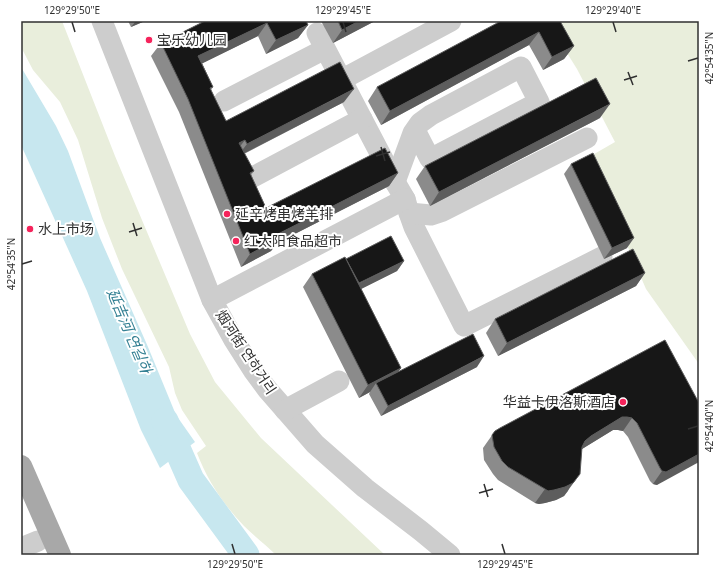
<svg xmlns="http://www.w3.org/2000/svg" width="720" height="576" viewBox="0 0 720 576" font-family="'Noto Sans','Noto Sans SC','Noto Sans KR',sans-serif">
<rect width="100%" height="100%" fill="#fff"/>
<g fill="#e9eedc">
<path d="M21 21H62L115 156 190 334 215 382 261 438 385 555H276C266 545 254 536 244 526 224 505 207 480 197 453L206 446 182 410 175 393 169 367 122 269 102 218 78 140 60 102 33 70 21 47Z"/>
<polygon points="547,21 699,21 699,364 646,289 589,157 615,142 577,69"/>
</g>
<polygon fill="#c7e7ef" points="21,67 56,126 68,151 100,238 148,347 176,415 195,442 160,468 141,430 87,291 21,145"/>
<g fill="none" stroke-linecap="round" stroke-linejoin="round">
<polyline stroke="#c7e7ef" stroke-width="27" points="165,421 191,480 246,555"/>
<g stroke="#cdcdcd" stroke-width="21">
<polyline points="102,21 212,300 234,340 253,370 267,389 315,444 365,488 421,531 450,555"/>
<polyline points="317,33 395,182 405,199 409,213 414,227 464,326 602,257"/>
<polyline points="341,80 451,21"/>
<polyline points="224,101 325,49"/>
<polyline points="253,177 362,119"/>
<polyline points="395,182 413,133 420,123 431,115 521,67 539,102 430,159 415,130"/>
<polyline points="409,213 431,215 443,211 587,138"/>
<polyline points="212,300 405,199"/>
<polyline points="285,410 339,381"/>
<polyline points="21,548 38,541"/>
</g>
<polyline stroke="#a8a8a8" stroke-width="22" points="21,466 60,555"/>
</g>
<g fill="#8b8b8b">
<polygon points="128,21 145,21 131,27"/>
<polygon points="205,21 306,21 308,25 298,38 266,54 258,36 202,63 213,87 211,90 226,121 344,102 244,154 254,171 251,175 266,208 398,173 389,186 277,243 271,251 241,267 179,112 151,56 161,43"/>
<polygon points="321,21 375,21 333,43"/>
<polygon points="560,21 574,46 564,59 543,70 529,45 381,125 368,101 377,87"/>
<polygon points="600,118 430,206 416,179 425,166"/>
<polygon points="571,164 627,248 604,259 564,174"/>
<polygon points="346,259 404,261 397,271 361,289 401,368 398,372 477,367 381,416 369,394 370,392 359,398 303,287 312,274"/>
<polygon points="645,273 636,286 498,356 486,333 495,319"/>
<polygon points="699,403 657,485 653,484 650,481 628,437 623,431 618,430 613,430 582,449 568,491 564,496 556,500 545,503 539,504 535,503 498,480 493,474 484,460 483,448 495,431"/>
</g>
<g fill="#5d5d5d">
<polygon points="136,21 145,21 131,27"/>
<polygon points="359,21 375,21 333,43 342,30"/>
<polygon points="267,23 258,36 189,70 198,56"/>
<polygon points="308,25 298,38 266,54 276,40"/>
<polygon points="539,32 529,45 381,125 390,111"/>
<polygon points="574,46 564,59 543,70 552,57"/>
<polygon points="354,89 344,102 237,157 247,144"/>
<polygon points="610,104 600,118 430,206 439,192"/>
<polygon points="245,140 235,153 239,143"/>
<polygon points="398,173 389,186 277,243 271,251 241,267 250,254 278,234"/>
<polygon points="634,238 627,248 604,259 612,248"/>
<polygon points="404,261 397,271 349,295 356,285"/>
<polygon points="645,273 636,286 498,356 507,343"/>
<polygon points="484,356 477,367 381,416 388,406"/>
<polygon points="401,368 392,381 376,383 370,392 359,398 368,385"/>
<polygon points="622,417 627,417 632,418 623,431 618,430 613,430 582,449 576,454 585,441 591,436"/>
<polygon points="699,454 699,462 657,485 653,484 662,471"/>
<polygon points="577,478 564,496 556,500 545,503 539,504 535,503 545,489"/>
</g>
<g fill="#171717" stroke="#5d5d5d">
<polygon points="205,21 306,21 308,25 276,40 267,23 198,56 213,87 210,88 226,121 340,62 354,89 247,144 245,140 239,143 254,171 250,173 266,208 385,148 398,173 278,234 280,238 250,254 188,99 161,43"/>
<polygon points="338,21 359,21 342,30"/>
<polygon points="501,21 560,21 574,46 552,57 539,32 390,111 377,87"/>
<polygon points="596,78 610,104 439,192 425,166"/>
<polygon points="593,153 634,238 612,248 571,164"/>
<polygon points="391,236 404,261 359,283 346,259"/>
<polygon points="633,249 645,273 507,343 495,319"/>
<polygon points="345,257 401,368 368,385 312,274"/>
<polygon points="473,334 484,356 388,406 376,383"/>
<polygon points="665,340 699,403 699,454 666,472 662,471 660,468 637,423 632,418 627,417 622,417 591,436 585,441 582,447 580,474 573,483 565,487 554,490 548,491 545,489 508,467 502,461 494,447 492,435 495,431 500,428"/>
</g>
<path fill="none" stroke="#303030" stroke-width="1.5" d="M72 22 75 32M343 22 346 32M613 22 616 32M688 61 698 58M628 72 633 85M624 80 637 76M381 147 385 161M376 156 390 152M133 223 137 236M129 232 142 228M22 264 32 261M688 429 698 426M484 484 488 497M479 493 493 489M232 544 235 554M502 544 505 554"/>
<g fill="#f5235b" stroke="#fff" stroke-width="1.5">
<circle cx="149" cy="40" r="4"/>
<circle cx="227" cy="214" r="4"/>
<circle cx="30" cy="229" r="4"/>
<circle cx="236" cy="241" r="4"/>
<circle cx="623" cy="402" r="4"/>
</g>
<g text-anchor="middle" stroke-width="4" stroke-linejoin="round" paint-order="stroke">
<g font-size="14" fill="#303030" stroke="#fff" text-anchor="start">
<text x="157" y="45">宝乐幼儿园</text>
<text x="235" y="219">延辛烤串烤羊排</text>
<text x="38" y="234">水上市场</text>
<text x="244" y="246">红太阳食品超市</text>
<text x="615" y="407" text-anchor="end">华益卡伊洛斯酒店</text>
</g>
<g font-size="14" fill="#303030" stroke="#fff">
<text transform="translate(246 352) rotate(57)" y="5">烟河街 연하거리</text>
</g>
<g font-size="15" font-style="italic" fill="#348093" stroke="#fff">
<text transform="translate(129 331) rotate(67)" y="5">延吉河 연길하</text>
</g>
</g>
<rect width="720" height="576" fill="none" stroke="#ffffff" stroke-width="44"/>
<rect x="22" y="22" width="676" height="532" fill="none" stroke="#303030" stroke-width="1.5"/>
<g font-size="10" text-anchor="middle" fill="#303030">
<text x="72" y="14">129°29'50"E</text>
<text x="343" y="14">129°29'45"E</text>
<text x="613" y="14">129°29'40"E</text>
<text transform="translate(709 58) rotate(-90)" y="4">42°54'35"N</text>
<text transform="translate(11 264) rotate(-90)" y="4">42°54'35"N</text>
<text transform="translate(709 426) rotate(-90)" y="4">42°54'40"N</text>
<text x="235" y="568">129°29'50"E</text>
<text x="505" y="568">129°29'45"E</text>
</g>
</svg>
